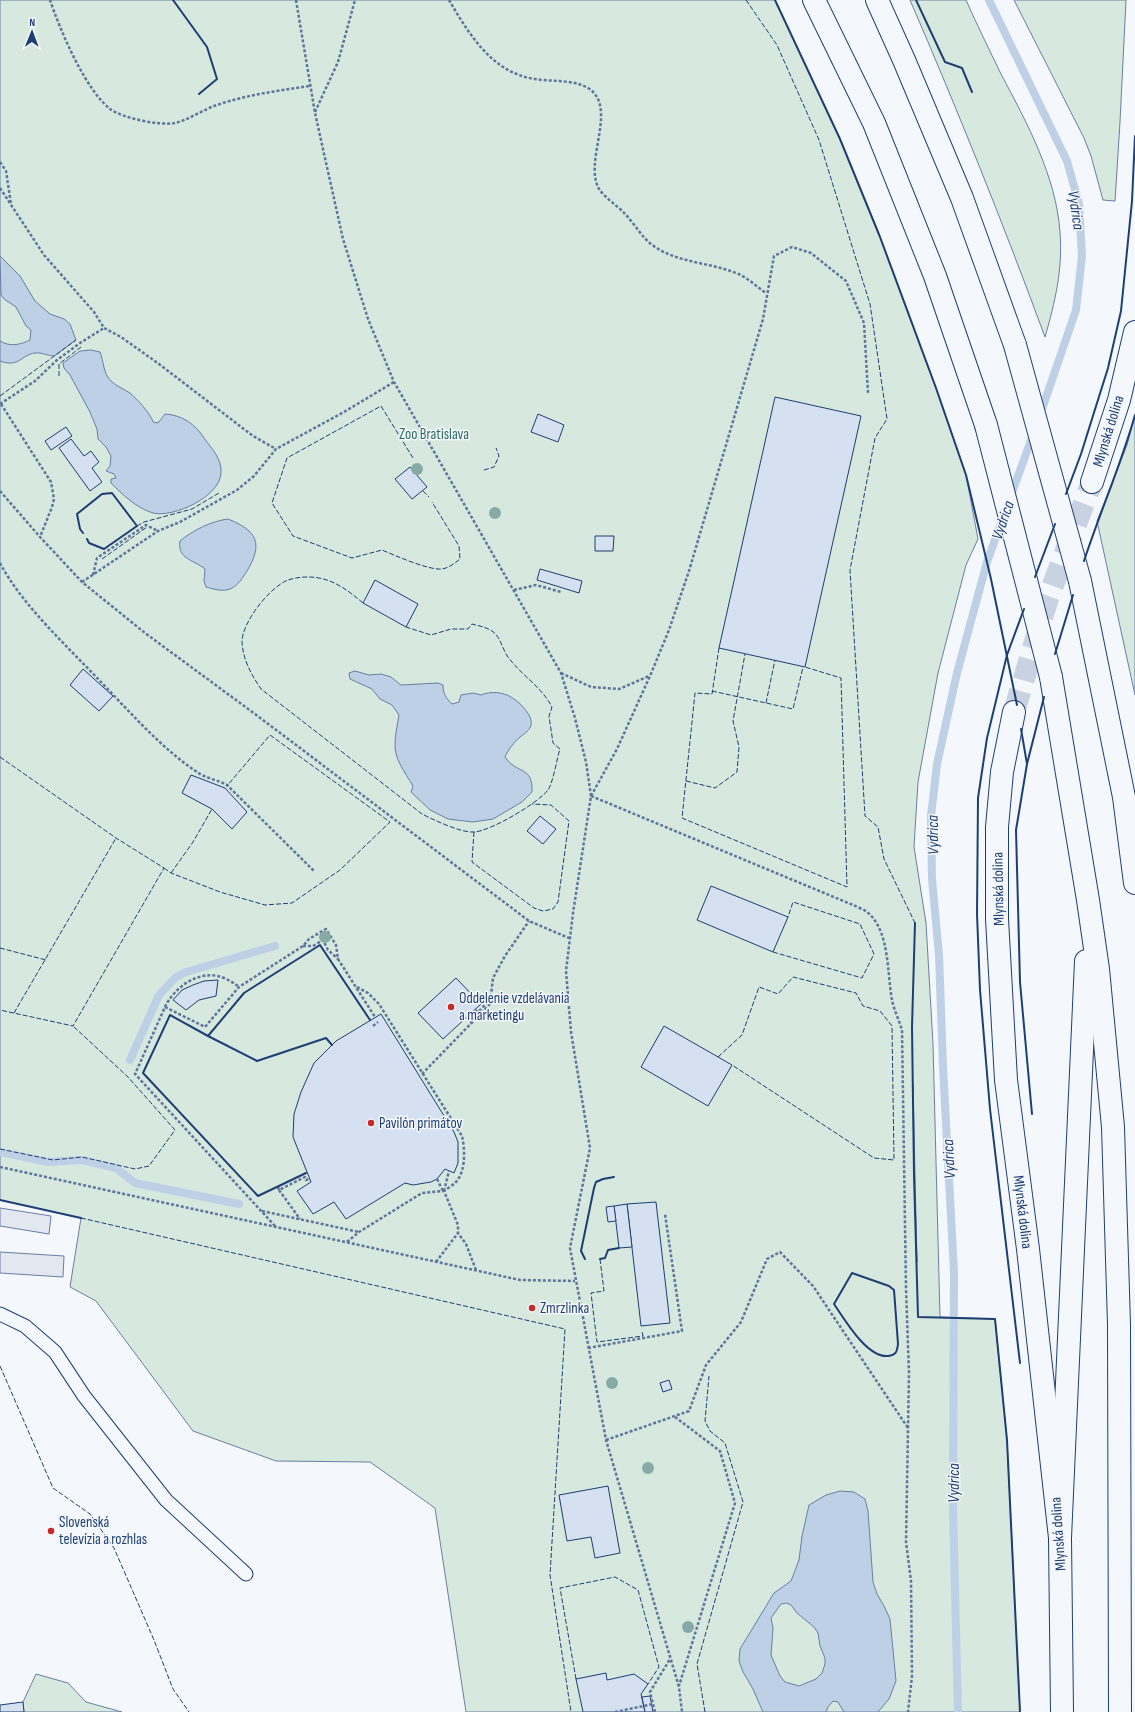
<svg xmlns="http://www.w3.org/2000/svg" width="1135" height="1712" viewBox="0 0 1135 1712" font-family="'Sofia Sans Condensed',sans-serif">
<rect width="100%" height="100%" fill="#f4f7fb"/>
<g fill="#d7e8df" stroke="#687fa3" fill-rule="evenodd">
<path d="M0 0H775L840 139 880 237 936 388 966 475 978 539 966 565 938 673 918 782 914 847 926 923 933 1044 940 1317 995 1319 1007 1440 1020 1712H466L435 1508 370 1462 276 1461 193 1431 96 1301 70 1287 81 1218 0 1200ZM913 1084 917 1262 914 1175Z"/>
<path d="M910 0H966C977 25 989 49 1001 74 1027 123 1056 176 1060 232 1063 269 1055 302 1045 337 1003 223 958 111 910 0Z"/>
<polygon points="1014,0 1126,0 1120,122 1115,201 1103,200 1091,156 1084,138"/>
<polygon points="1135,415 1135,695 1097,521 1127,445"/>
<polygon points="36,1674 68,1683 86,1702 122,1712 24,1712 23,1702"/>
</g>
<g fill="#e3e8f0" stroke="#687fa3">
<polygon points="0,1208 51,1216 49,1234 0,1226"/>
<polygon points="0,1252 64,1256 63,1277 0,1273"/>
</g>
<g fill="#bed0e5" stroke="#687fa3" fill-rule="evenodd">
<path d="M0 256 20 276 35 301 50 314 64 319 70 324 76 340 54 356C48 356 41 352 35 353 21 355 19 368 0 361V341C10 347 20 345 30 340L31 330 26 326 16 307 4 299 1 295Z"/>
<path d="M91 350 100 352C104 362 103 373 111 381 116 386 124 389 130 393 137 399 151 414 153 422L158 423 165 414C182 415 195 424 204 438 212 449 222 459 221 473 220 497 173 518 153 513 136 508 122 494 111 483V479L116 478 114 474 106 471 110 466 111 456 106 447 98 439 97 429 90 412 70 375 64 368 63 363 80 351Z"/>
<path d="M228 519C258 531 263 544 247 571 243 577 238 586 230 589 223 592 213 589 206 587L204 581 205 569C194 560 177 559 180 541 193 530 212 521 228 519Z"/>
<path d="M355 671 369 675 381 674 391 677 401 685 438 683 443 685C443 694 446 698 452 704L459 702 461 695 473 693 481 695C490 691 503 692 511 697 519 702 524 707 529 715 535 727 528 731 520 737 514 742 508 750 505 757 517 775 533 765 532 792L522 802 493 819 473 822 448 819 430 810 411 792 413 786C393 754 392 753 399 715L392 705 380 699 372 689 350 679 349 673Z"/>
<path d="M840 1491 854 1492 865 1499 868 1511 873 1582 877 1594 884 1606 890 1619 896 1681 889 1699 878 1712H844L838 1702 833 1701 828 1707 826 1712H763L753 1689 743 1672 739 1661 740 1649 774 1593 791 1581 799 1560 802 1536 809 1505 826 1495ZM786 1603 791 1605 797 1613 814 1627 818 1633 820 1646 825 1658V1664L822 1673 816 1679 799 1686 785 1682 780 1676 771 1655 773 1628 771 1618 781 1604Z"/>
</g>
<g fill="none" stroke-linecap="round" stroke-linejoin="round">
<g stroke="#bed0e5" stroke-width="8">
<polyline points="989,0 1067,161 1079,204 1082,256 1076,310 1040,415"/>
<polyline points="1010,498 1034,432"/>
<polyline points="130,1060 159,995 176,977 186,972 275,946"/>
<polyline points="0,1152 48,1162 82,1160 116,1168 135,1183 239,1204"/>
<polyline points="958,1712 953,1506 954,1272 943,1067 939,955 932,879 931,816 937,764 957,673 987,562 1004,515"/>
</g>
</g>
<g fill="#d5e0f0" stroke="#1d3f73">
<polygon points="775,397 861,416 805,667 719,648"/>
<polygon points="538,414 564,425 558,442 531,432"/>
<polygon points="66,427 72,436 51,450 45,441"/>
<polygon points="71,439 84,456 91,451 99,462 92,468 102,482 90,491 59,448"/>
<polygon points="410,467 427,487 412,499 395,479"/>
<polygon points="595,536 614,536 613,551 595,551"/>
<polygon points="540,569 582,581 579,593 537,580"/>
<polygon points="375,580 418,604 406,627 363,603"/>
<polygon points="83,669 113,696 99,711 70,685"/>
<polygon points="191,775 225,788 247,812 232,829 212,809 182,793"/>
<polygon points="540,816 556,829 543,844 527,831"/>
<polygon points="711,886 788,917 773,952 697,920"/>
<polygon points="456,978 481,1004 443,1039 418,1013"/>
<polygon points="218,980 216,996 199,1000 186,1010 173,1000 182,990 193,985 204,981"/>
<polygon points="381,1014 454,1132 458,1142 458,1163 454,1173 445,1169 437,1179 431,1182 413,1185 405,1183 346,1219 334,1202 313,1214 297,1191 311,1182 293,1137 294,1114 301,1092 314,1063 336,1041"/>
<polygon points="664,1026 732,1065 708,1106 641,1067"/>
<polygon points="656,1202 670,1323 641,1326 627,1204"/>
<polygon points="627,1204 632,1247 619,1248 614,1206"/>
<polygon points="614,1206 616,1221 608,1222 606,1207"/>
<polygon points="669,1380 672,1389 663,1392 660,1383"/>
<polygon points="608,1486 620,1553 595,1558 591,1537 567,1541 559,1495"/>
<polygon points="606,1673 607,1680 634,1674 648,1684 641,1694 645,1712 583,1712 576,1679"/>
<polygon points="650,1696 653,1712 645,1712 642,1697"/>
<polygon points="23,1702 24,1712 0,1712 0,1705"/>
</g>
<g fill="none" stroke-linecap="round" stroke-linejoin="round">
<polyline stroke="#c9d2e0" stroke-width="22" stroke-dasharray="22 11" stroke-linecap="butt" points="1014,712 1048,598 1092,482"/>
<g stroke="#1d3f73" stroke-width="15">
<polyline id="service" points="0,1314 25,1326 55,1352 84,1396 166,1500 246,1574"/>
</g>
<g stroke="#1d3f73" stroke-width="24">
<g id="primary">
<polyline points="1092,482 1119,400 1135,332"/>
<polyline points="1014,712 1002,772 997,827 997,919 1006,1080 1028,1249 1060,1538 1062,1712"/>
</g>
</g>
<g stroke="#1d3f73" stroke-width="24">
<g id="motorway">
<polyline points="814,0 874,123 935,276 986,425"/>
<polyline points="877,0 904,60 962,198 1015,345"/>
<polyline points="1080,581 1124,797 1135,883"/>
<polyline points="1051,677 1088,900 1098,969 1113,1127 1119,1325 1120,1712"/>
<polyline points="1060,1538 1086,961"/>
</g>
</g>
<g stroke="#5e769c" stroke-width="2.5" stroke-dasharray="3 2" stroke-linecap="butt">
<path d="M50 0C60 30 85 89 110 109 122 118 160 126 175 123 188 120 201 111 214 106 245 95 277 91 309 86"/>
<polyline points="296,0 315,113 343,239 368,319 394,382 561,673 575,718 586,762 591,796 573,913 566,971 571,1032 590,1148 570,1248 606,1440 679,1687 682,1712"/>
<path d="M449 0C469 34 492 73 535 79 552 82 573 79 588 88 619 107 583 161 599 189 605 198 618 206 625 214 634 223 641 236 651 244 675 263 709 262 736 273 747 277 757 287 766 293"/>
<polyline points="315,112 338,62 355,0"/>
<polyline points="0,162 6,171 11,204"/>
<polyline points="0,188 44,255 94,312 104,328 121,337 159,364 253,436 276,449"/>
<polyline points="0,404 35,381 57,360 80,343 104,328"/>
<polyline points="1,404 51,482 54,499 52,507 40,537"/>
<polyline points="0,491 40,537 82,582 145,633 255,714 529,921 569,938"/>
<path d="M0 563C22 605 67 646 100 681 130 712 161 748 197 772 205 778 218 780 227 785L315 872"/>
<polyline points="93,575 97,558 146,525 158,531"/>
<polyline points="82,582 158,531 180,522 237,490 254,476 276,449 344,412 394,382"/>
<polyline points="514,590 536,585 561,592"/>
<polyline points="561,673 591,687 619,689 649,676"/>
<path d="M591 796 853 905C857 907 863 909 867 912 890 930 887 974 892 1000 894 1010 899 1020 902 1030L906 1289 909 1373 906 1542 911 1581 912 1676 908 1712"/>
<polyline points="591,796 617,749 650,676 669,630 689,571 763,319 774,256 792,247 811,253 846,281 864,323 868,393"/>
<polyline points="303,946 313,946 323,940 328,950 338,959"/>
<path d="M357 987 368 993 379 1004 462 1136C465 1149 466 1171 456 1182 453 1185 448 1188 444 1191"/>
<path d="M165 1007C175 986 202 967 226 979 231 981 235 984 239 987"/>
<polyline points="475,1010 478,1012 488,1002 491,1002"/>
<polyline points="467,1017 473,1024"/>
<polyline points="373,1026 378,1022"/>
<polyline points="422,1074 490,1004 493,978 505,956 529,921"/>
<polyline points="0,1167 520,1280 575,1281"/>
<polyline points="437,1179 443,1191"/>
<polyline points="278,1187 279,1190 305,1177 306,1180 309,1179"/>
<polyline points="279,1190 300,1219"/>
<polyline points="444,1191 449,1171"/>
<polyline points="262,1211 359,1232"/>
<polyline points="275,1226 135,1074 165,1007 205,1027 239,987 303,946 309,939 326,929 336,945 338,959 375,1017"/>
<polyline points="347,1242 359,1232 422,1193 444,1191 458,1225 458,1233 466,1244 476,1270"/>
<polyline points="436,1262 458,1233"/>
<polyline points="588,1348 682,1331 665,1214"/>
<polyline points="675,1417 720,1451 735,1503 679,1686"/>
<polyline points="606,1440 689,1411 706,1365 741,1322 767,1259 780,1252 813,1286 908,1428"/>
<polyline points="615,1712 653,1704"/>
<polyline points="655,1712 650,1692 670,1659"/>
</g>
<use href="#service" stroke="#f4f7fb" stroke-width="13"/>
<use href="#primary" stroke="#f4f7fb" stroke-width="22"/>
<use href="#motorway" stroke="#f4f7fb" stroke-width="22"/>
<g stroke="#1d3f73" stroke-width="24" stroke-linecap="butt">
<g id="motorway-bridge">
<polyline points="1015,345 1080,581"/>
<polyline points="986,425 1051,677"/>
</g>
</g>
<use href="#motorway-bridge" stroke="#f4f7fb" stroke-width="22"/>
<g stroke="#1d3f73" stroke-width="1" stroke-dasharray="5 2" stroke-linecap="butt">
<polyline points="746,0 777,45 819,140 870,304 887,419 875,438 850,570 865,816 878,827 884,859 915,923"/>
<polyline points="59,376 59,364 81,347"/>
<polyline points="0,396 76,340"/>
<path d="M413 458 381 406 287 458 272 503 293 536 352 558 382 550C396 556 424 568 438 569 446 570 454 564 460 559L459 546 432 502"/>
<polyline points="484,470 494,467 499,456 496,448"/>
<polyline points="423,491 429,497"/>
<polyline points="137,526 144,522 192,509 219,493"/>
<polyline points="102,559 147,527"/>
<path d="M363 603C350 592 336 581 319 578 309 576 297 577 288 580 270 587 242 622 242 642 243 660 251 674 261 689L422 814C434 820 461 833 474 832 491 831 538 803 548 790 553 783 557 758 560 749L553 743 549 716 552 707C541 686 522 676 508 657 502 649 501 637 492 631 486 627 479 626 472 624L468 629H451L431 635 406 627"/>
<polyline points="719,648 712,694 695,693 682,818 847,887 841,678 805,667"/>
<polyline points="712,691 793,709 803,667"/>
<polyline points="766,703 775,660"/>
<polyline points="0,757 116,838 164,868 73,1026 0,1010"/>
<polyline points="686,781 715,788 737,772 739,747 733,721 745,654"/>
<polyline points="474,832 472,862 534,908 543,911 553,909 558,902 569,821 551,805 532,804"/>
<polyline points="164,868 171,873 220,892 265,905 292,903 340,870 390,822 270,735 227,786"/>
<polyline points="171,873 193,842 212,809"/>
<polyline points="0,948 46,960"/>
<polyline points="773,952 862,978 874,954 860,924 793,902 788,917"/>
<polyline points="14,1013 116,838"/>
<polyline points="718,1057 742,1035 759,987 778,994 793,977 856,993 863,1006 880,1011 892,1026 894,1160 874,1158 732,1065"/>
<polyline points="0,1149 53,1160 82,1157 135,1169 149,1166 175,1130 128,1077 73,1026"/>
<polyline points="81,1218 565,1329 550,1575 571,1712"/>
<polyline points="600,1259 604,1291 591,1293 597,1342 643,1336 642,1331"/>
<polyline points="0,1366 53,1488 90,1514 114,1548 154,1640 173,1689 189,1712"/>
<polyline points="576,1679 560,1588 615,1577 638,1590 659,1667 648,1684"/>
<polyline points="705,1712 697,1664 743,1502 725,1443 710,1431 705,1421 709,1376"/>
</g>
<g stroke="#1d3f73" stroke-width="2">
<polyline points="173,0 207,47 217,79 199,94"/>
<polyline points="775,0 840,139 880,237 936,388 966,475 991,579 1017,705"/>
<polyline points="916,0 945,62 962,68 972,92"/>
<polyline points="1066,494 1081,454 1108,368 1121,311 1132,201 1135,136"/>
<polyline points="83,533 80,529 77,514 102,494 112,493 137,526 104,549 89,543 87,539"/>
<path d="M1084 561C1100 512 1121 465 1135 415"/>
<polyline points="1035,577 1055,524"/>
<polyline points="1055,654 1073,595"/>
<polyline points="1021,729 1027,764"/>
<polyline points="915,923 912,1027 914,1175 918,1317 995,1319 1007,1440 1020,1712"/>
<polyline points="208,1036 257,1061 326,1038 332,1045"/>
<polyline points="1032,1114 1020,982 1016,830 1027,764 1044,697"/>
<polyline points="306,1173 258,1196 143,1073 170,1015 208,1036 244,993 320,945 370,1020"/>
<polyline points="0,1200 81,1218"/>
<polyline points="585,1259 581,1251 594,1188 596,1182 603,1179 614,1177"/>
<polyline points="600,1259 605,1258 608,1250 619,1248"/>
<path d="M852 1273 889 1286 894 1290 898 1344C897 1352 896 1355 888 1356 867 1358 845 1320 834 1304Z"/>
<polyline points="1020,1363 990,1109 980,990 977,914 978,798 987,738 1007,655 1024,609"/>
</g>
</g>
<g fill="#86aba6">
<circle cx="417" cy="469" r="6"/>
<circle cx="495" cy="513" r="6"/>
<circle cx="325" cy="937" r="6"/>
<circle cx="612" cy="1383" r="6"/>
<circle cx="648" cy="1468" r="6"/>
<circle cx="688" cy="1627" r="6"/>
</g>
<g fill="#c62828" stroke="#f4f7fb" stroke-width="1.5">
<circle cx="451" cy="1007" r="4"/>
<circle cx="371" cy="1123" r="4"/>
<circle cx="532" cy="1308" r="4"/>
<circle cx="51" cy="1531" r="4"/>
</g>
<g text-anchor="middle" stroke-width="3" stroke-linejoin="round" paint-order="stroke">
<g font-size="15" fill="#1d3f73" stroke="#f4f7fb">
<text transform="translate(1108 431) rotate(-73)" y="5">Mlynská dolina</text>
<text transform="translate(998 889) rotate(-91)" y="5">Mlynská dolina</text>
<text transform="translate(1023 1212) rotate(83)" y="5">Mlynská dolina</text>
<text transform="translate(1058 1534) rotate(-94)" y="5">Mlynská dolina</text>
</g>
<g font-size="15" fill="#2c6c60" stroke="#f4f7fb">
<text x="434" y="439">Zoo Bratislava</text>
</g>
<g font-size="15" fill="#1d3f73" stroke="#f4f7fb" text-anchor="start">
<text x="459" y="1003">Oddelenie vzdelávania<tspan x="459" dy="17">a marketingu</tspan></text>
<text x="379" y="1128">Pavilón primátov</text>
<text x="540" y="1313">Zmrzlinka</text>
<text x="59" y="1527">Slovenská<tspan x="59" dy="17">televízia a rozhlas</tspan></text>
</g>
<g font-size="16" font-style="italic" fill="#1d3f73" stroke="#f4f7fb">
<text transform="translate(1077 210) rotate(82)" y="6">Vydrica</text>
<text transform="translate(1002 520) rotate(-71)" y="6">Vydrica</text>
<text transform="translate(932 835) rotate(-91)" y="6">Vydrica</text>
<text transform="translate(948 1159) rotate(-93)" y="6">Vydrica</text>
<text transform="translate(953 1483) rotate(-90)" y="6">Vydrica</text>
</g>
</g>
<g transform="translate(32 32) rotate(1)" stroke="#f4f7fb" stroke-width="3" paint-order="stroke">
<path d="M0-3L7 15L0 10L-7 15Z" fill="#1d3f73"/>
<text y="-6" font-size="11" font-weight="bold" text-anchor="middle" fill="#1d3f73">N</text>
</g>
</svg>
